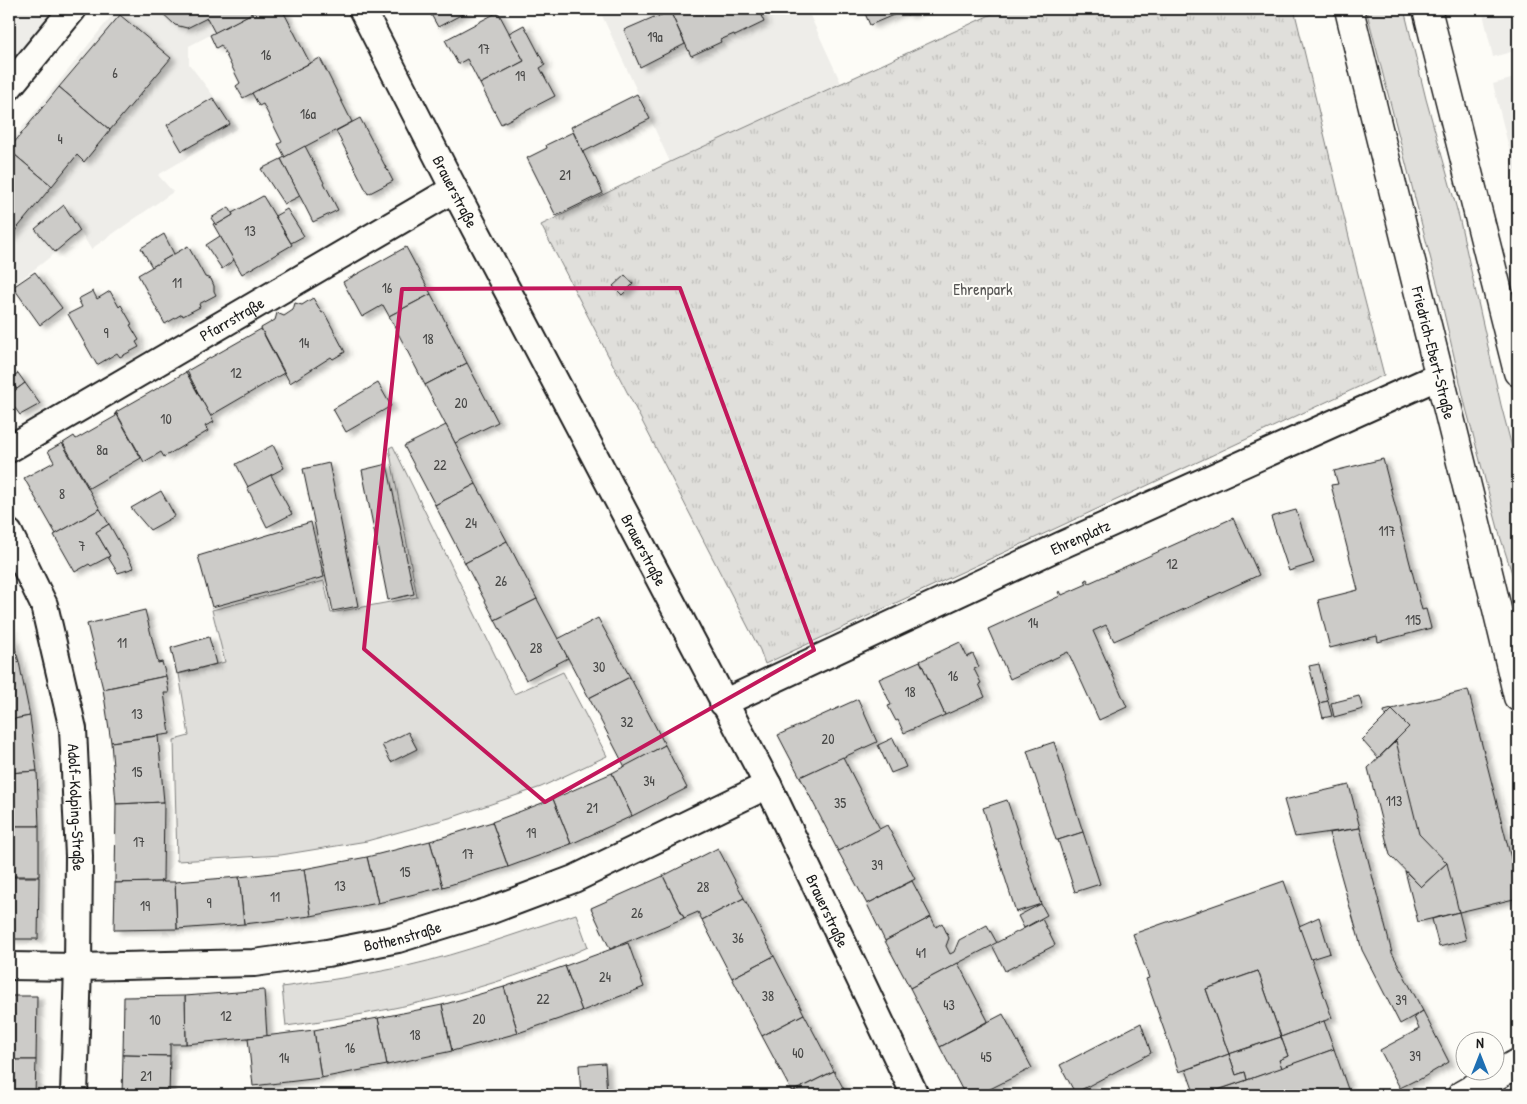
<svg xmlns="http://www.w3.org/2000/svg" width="1527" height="1104" viewBox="0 0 1527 1104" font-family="'Patrick Hand',sans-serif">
<defs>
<pattern id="park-tufts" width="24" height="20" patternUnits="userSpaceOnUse" patternTransform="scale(1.25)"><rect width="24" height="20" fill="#e0dfdb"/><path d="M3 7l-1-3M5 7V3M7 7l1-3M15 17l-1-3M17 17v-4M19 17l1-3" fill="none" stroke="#c0bfbb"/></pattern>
<filter id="shadow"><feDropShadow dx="5.5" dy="3" stdDeviation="2.5" flood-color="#0004"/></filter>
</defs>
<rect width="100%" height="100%" fill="#fdfcf7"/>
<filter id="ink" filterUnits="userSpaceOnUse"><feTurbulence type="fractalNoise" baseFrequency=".02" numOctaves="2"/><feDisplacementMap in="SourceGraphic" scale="10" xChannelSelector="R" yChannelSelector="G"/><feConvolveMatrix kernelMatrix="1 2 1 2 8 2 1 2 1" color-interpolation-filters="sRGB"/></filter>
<g filter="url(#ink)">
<g fill="#eeede9">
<polygon points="9,9 56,9 9,65"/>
<polygon points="117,9 260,9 189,46 189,64 238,128 158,175 173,192 91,249 81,233 9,289 9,144"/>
<polygon points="599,9 807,9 841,83 670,162"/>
<polygon points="1482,9 1518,9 1518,50 1493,57"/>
<polygon points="1518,77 1518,184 1493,84"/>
</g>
<g fill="#e0dfdb" stroke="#7e7e7c">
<polygon points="1366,9 1404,9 1426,99 1459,217 1501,405 1518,470 1518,592 1500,536 1466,408 1438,287"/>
<polygon points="393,446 514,694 563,672 607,756 541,787 453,817 367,841 281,855 177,861 174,740 189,736 179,674 225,662 212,610 324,581 331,613 417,597 389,448"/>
<path d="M576 914 588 947C491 991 390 1012 286 1026L282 987C324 981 365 975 407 966 464 953 520 932 576 914Z"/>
</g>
<polygon fill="url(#park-tufts)" stroke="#7e7e7c" points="1003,9 1294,9 1356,266 1384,375 765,664 760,650 541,225 670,162"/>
<g fill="#cccbc8" stroke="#1c1c1c" filter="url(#shadow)">
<polygon points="158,9 260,9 215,33 207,18 187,28 175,25"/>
<polygon points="260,9 282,9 310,63 243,98 236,86 240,83 221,45 216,48 210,35"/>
<polygon points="428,9 472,9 438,27"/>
<polygon points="669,9 758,9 764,22 735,36 734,34 720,40 721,42 691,56"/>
<polygon points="863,9 921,9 907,15 905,10 870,25"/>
<polygon points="670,11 685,44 640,67 624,30 654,17 655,18"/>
<polygon points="498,12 524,61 480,84 467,59 458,64 445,40"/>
<polygon points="120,15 171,58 110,130 59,87"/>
<polygon points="524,25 545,65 540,68 555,96 501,124 480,84 524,61 509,33"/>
<polygon points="320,58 352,122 285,157 278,144 282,142 263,104 259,106 252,93"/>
<polygon points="59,87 110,130 84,162 77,155 52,186 9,150 9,149"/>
<polygon points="637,94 650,119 583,152 571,127"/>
<polygon points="213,98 230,124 182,151 167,125"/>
<polygon points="360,118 393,181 368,194 336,131"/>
<polygon points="573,132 603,193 556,216 527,158 547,148 546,145"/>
<polygon points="305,146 338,210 313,222 281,159"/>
<polygon points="9,150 52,186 9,238"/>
<polygon points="281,159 300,196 284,204 261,169"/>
<polygon points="263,196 292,245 242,274 213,224 215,223 216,225 233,215 232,213"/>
<polygon points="64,205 80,231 55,252 35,229"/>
<polygon points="229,207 233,215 216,225 211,218"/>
<polygon points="287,209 304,236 291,243 275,216"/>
<polygon points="164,234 174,254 152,267 141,248"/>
<polygon points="220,236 234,260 222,269 206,245"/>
<polygon points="188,246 205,277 211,279 214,286 214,291 216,295 199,304 200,307 183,316 182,314 165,324 138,275"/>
<polygon points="406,247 431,294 389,316 383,305 362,317 343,282"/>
<polygon points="35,272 62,308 40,325 13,287"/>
<polygon points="625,275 633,284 622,295 613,286"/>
<polygon points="93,291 97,299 110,291 119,307 121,305 132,324 130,325 139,340 136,342 139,347 120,357 117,353 97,365 68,314 82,307 78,299"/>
<polygon points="431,294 467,363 425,385 389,316"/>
<polygon points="313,298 322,313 324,312 345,352 333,359 331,357 290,383 261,328 275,320 277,313 284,316 293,310 295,303 302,305"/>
<polygon points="261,329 284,373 210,416 187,371"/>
<polygon points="467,363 498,422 455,443 425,385"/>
<polygon points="186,372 214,422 205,426 208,431 164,457 161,452 144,462 116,412"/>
<polygon points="18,373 25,383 17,389 9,379"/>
<polygon points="9,378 17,390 9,395"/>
<polygon points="25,383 40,404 20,415 9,400 9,395"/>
<polygon points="378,383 391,406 346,432 333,409"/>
<polygon points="115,413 116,413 141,458 89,488 63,443 74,436 76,439 116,416"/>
<polygon points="446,425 476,484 435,505 404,446"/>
<polygon points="62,443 100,509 56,534 24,478 54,462 48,451"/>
<polygon points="273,445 284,468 248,487 236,464"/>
<polygon points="1383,459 1422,610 1426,609 1431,628 1378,642 1377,636 1330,648 1318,600 1358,590 1331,485 1338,484 1334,471"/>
<polygon points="329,463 358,606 333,611 303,469"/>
<polygon points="387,464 414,594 388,600 362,470"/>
<polygon points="271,475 292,514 267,527 247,487"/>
<polygon points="476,484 507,541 465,563 435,505"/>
<polygon points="161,491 175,516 150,530 131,508"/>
<polygon points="100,509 109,524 96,532 110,556 91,566 89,564 75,572 54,535"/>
<polygon points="1296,510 1314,563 1289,571 1271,517"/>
<polygon points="1233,518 1259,575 1114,641 1106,625 1093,631 1127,707 1099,720 1068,652 1010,679 988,629 1060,596 1058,592 1060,591 1062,595 1087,584 1085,580 1087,579 1089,583"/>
<polygon points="311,522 324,577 212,607 198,556"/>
<polygon points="109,524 134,568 118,573 108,557 110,556 96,532"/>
<polygon points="507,541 537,599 495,620 465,563"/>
<polygon points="537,599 568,658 526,680 495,620"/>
<polygon points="145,610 158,663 162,662 166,676 103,689 87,624"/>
<polygon points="598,618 630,677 589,698 558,639"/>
<polygon points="9,627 19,662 9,664"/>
<polygon points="209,637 216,664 177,674 171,648"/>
<polygon points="960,642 967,657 973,654 979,667 974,669 981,683 979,684 985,697 945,715 920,661"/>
<polygon points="920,661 945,715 904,733 898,720 896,721 888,706 891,705 879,679"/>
<polygon points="19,662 30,716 9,720 9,664"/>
<polygon points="1319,664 1328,701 1319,703 1309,666"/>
<polygon points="166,676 169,693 164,693 170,734 111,742 103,689"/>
<polygon points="630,677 665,745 625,767 589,698"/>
<polygon points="1468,690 1518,886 1518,898 1451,914 1440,864 1414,839 1384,711"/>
<polygon points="1359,696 1363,709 1334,717 1331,703"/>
<polygon points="858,699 877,742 800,777 778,735"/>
<polygon points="1328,701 1332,716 1323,718 1319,703"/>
<polygon points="1392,710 1409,727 1378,758 1362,740"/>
<polygon points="30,716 37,771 9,773 9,720"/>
<polygon points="408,732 417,749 391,762 382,745"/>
<polygon points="158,736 164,802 116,804 111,742"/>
<polygon points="893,738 906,767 891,773 878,745"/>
<polygon points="1396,741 1419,834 1447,863 1421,887 1390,855 1368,768"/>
<polygon points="1054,742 1083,832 1058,840 1056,840 1027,751"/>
<polygon points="665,745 687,788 632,816 612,773"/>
<polygon points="843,757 880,829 838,851 800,777"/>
<polygon points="37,771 39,826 9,826 9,773"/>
<polygon points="612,773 632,816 571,844 553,799"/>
<polygon points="1349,785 1360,828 1295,837 1284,800"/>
<polygon points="553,799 571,844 508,867 492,822"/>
<polygon points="1007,800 1041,904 1016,912 983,808"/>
<polygon points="164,802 163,880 161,880 161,882 115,883 116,804"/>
<polygon points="492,822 508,867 443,887 430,841"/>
<polygon points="887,825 915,879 867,904 838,851"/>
<rect x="9" y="826" width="30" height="50"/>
<polygon points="1360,828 1392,953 1423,1011 1400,1024 1362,950 1329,833"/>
<polygon points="1083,832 1100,884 1075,892 1058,840"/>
<polygon points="430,841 443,887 378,903 367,857"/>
<polygon points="718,848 744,898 702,920 698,912 684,918 663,876"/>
<polygon points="367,857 378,903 311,916 304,869"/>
<polygon points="1447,863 1459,912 1418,922 1405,871 1421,887"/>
<polygon points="304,869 311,916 244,924 239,877"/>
<polygon points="663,876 684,918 610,949 591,908"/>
<polygon points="9,877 39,877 38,939 9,939"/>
<polygon points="239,877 244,924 177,929 175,882"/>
<polygon points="161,880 163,882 175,882 177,929 114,930 115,883 161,882"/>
<polygon points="912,881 931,917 885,941 867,904"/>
<polygon points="1284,881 1332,1018 1281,1037 1258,971 1206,989 1229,1054 1179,1072 1146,979 1149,978 1133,934"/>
<polygon points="744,898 774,956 732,978 702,920"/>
<polygon points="1041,904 1047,915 1024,928 1018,916"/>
<polygon points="1459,912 1466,940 1439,947 1432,919"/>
<polygon points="931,917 936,927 942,923 949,938 946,946 950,954 954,952 959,940 987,925 997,943 910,988 885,941"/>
<polygon points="1319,917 1330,953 1311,959 1299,926"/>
<polygon points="1042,919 1055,945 1005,971 992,945"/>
<polygon points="628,943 644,987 582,1011 565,966"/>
<polygon points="774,956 804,1014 762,1036 732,978"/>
<polygon points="958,963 988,1021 940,1047 910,988"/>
<polygon points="565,966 582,1011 518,1033 504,987"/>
<polygon points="1258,971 1281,1037 1229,1054 1206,989"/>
<polygon points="504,987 518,1033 452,1051 442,1005"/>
<polygon points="264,990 267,1036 186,1044 185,996"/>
<polygon points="9,996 37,996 36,1060 9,1060"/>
<polygon points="185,996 186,1044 170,1044 170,1056 123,1055 124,997"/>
<polygon points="442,1005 452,1051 387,1065 378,1018"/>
<polygon points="1423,1011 1449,1062 1417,1081 1416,1080 1400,1088 1380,1050 1419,1029 1414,1017"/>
<polygon points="804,1014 834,1071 792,1092 762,1036"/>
<polygon points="1003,1014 1032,1068 978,1095 965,1095 940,1047"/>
<polygon points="378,1018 387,1065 321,1078 314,1030"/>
<polygon points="1324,1021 1334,1049 1282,1068 1279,1060 1288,1056 1281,1037"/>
<polygon points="1141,1023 1151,1053 1075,1093 1060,1065"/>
<polygon points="314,1030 321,1078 253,1086 248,1038"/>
<polygon points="1281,1037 1288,1056 1279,1060 1282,1068 1247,1080 1245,1072 1236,1075 1229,1054"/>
<polygon points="1334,1049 1350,1095 1203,1095 1247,1080"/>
<polygon points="1229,1054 1236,1075 1245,1072 1247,1080 1203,1095 1195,1095 1186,1070"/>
<polygon points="123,1055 170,1056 169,1095 122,1095"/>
<polygon points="9,1060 36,1060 35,1095 9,1095"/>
<polygon points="605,1063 607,1095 581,1095 579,1065"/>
<polygon points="834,1071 847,1095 793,1095 792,1092"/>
</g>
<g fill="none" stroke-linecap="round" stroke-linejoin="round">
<g stroke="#1c1c1c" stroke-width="30">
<g id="street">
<path id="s1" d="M362 9 454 189 768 785 915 1095"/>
<polyline points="9,87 73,9"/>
<path id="s2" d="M9 449 454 189"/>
<path id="s3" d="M9 533 44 605 73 729 79 856 78 967 74 1095"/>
<path id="s4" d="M723 703 1062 545 1439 376"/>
<path id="s5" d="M9 966 78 967 254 963 327 953 398 939 489 911 574 879 768 785"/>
</g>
</g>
<g stroke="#1c1c1c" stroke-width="31">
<polyline id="secondary" points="1462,1095 1518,1063"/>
</g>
<g stroke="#1c1c1c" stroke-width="31">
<g id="primary">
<path id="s6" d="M1349 9C1404 239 1464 467 1518 697"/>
<polyline points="1427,9 1518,372"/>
</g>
</g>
<use href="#street" stroke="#fdfcf7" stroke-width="26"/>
<use href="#secondary" stroke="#fdfcf7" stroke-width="28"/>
<use href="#primary" stroke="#fdfcf7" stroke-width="28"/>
</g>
</g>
<path fill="none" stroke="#c2185b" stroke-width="4" stroke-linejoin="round" d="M680 288 814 650 545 802 364 649 402 289Z"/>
<g text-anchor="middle" stroke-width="4" stroke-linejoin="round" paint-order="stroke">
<g font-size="14" fill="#484847">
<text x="655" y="42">19a</text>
<text x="484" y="54">17</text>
<text x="266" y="60">16</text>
<text x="115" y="78">6</text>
<text x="520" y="81">19</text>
<text x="308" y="119">16a</text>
<text x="60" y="144">4</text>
<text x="565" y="180">21</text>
<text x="250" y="236">13</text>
<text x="177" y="288">11</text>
<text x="387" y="293">16</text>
<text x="106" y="338">9</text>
<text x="428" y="344">18</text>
<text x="304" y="348">14</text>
<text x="236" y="378">12</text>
<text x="461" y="408">20</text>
<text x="166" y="424">10</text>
<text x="102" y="455">8a</text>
<text x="440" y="470">22</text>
<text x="62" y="499">8</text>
<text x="471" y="528">24</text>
<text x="1387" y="536">117</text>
<text x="82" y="551">7</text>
<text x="1172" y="569">12</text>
<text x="501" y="586">26</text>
<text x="1413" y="625">115</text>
<text x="1033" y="628">14</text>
<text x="122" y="648">11</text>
<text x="536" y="653">28</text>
<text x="599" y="672">30</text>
<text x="953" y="681">16</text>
<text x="910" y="697">18</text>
<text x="137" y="719">13</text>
<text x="627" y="727">32</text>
<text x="828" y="744">20</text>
<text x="137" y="777">15</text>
<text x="649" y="786">34</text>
<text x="1394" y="806">113</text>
<text x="840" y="808">35</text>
<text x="592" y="813">21</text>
<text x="531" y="838">19</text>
<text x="139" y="847">17</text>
<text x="468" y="859">17</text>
<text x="877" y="870">39</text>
<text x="405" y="877">15</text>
<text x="340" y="891">13</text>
<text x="703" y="892">28</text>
<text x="275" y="902">11</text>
<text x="209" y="908">9</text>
<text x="145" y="911">19</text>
<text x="637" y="918">26</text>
<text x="738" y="943">36</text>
<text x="921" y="958">41</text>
<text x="605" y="982">24</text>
<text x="768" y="1001">38</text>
<text x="543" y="1004">22</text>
<text x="1401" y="1005">39</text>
<text x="949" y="1010">43</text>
<text x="226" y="1021">12</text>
<text x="479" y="1024">20</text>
<text x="155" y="1025">10</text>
<text x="415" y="1040">18</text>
<text x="350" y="1053">16</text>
<text x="798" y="1058">40</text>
<text x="1415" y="1061">39</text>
<text x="986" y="1062">45</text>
<text x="284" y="1063">14</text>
<text x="146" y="1081">21</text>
</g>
<g font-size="16" fill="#1c1c1c" stroke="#fdfcf7">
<text dy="6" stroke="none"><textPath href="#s1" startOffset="205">Brauerstraße</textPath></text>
<text dy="6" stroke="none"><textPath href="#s2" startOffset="258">Pfarrstraße</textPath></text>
<text dy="6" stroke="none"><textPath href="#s6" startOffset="354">Friedrich-Ebert-Straße</textPath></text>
<text dy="6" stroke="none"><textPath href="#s4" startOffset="394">Ehrenplatz</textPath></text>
<text dy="6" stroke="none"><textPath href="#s1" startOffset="610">Brauerstraße</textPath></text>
<text dy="6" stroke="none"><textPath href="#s3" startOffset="286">Adolf-Kolping-Straße</textPath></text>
<text dy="6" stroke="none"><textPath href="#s1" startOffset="1015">Brauerstraße</textPath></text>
<text dy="6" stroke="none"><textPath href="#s5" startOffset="396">Bothenstraße</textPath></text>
</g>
<g font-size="16" fill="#575655" stroke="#fdfcf7">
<text x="983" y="295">Ehrenpark</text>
</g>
</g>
<rect width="1527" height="1104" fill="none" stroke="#fdfcf7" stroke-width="30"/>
<rect x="15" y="15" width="1497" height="1074" fill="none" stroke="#1c1c1c" stroke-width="2" filter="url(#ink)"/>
<g transform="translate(1480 1056)"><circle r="24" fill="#fdfcf7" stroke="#a3a29f"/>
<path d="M0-4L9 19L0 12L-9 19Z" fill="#1f6fb2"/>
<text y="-8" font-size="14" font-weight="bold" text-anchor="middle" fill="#1c1c1c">N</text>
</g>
</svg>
